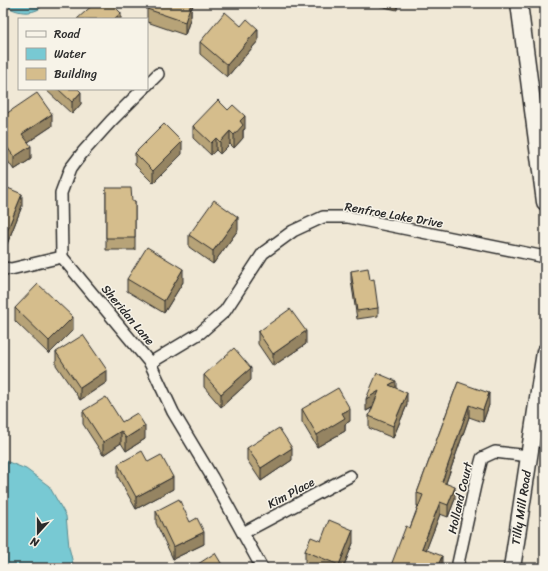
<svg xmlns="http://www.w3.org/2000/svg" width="548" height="571" viewBox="0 0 548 571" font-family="Sriracha,sans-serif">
<rect width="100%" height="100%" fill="#f0e8d6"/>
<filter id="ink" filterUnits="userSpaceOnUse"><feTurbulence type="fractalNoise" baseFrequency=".025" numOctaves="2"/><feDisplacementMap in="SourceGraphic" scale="8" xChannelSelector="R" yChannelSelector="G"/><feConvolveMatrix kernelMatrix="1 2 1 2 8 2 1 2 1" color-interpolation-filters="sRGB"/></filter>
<g filter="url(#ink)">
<g fill="#78c9d3" stroke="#598a90">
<path d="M3 3H45C43 5 40 9 37 10 26 15 11 11 3 3Z"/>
<polygon points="3,460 26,469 49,486 66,516 69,547 74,568 3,568"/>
</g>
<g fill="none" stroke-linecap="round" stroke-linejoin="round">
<g stroke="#2b2b2b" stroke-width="14">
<g id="street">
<polyline points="147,85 158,74"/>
<polyline points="143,89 111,121 83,152 70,169 61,193 62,257 150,363 173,412 212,477 262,568"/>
<polyline points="3,268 11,269 62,257"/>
<polyline points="150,363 200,333 225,311 263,253 293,231 323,217 348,217 545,257"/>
<polyline points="243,533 350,476"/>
<polyline points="457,568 475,485 482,458 495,452 529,456"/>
</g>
</g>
<g stroke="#2b2b2b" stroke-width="19">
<g id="secondary">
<polyline points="519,3 545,202"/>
<path id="s1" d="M512 568 545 352"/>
</g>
</g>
<use href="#street" stroke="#f7f3e8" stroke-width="11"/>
<use href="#secondary" stroke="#f7f3e8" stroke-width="16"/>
</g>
<g fill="#b7a378" stroke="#2b2b2b">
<polygon points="149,3 194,3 191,10 191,16 185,35 147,22 147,9"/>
<polygon points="380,3 398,3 397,10 380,6"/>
<polygon points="258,41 227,77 200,54 200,42"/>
<polygon points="45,89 78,89 81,104 72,114"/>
<polygon points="3,116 52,126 28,142 31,159 14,170 3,154"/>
<polygon points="193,126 245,129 243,130 243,138 234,148 230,144 220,154 216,150 211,155 193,138"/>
<polygon points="135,153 182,154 153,183 135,165"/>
<polygon points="3,186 22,206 7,244 3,242"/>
<polygon points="106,188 132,201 135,201 135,250 106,250"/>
<polygon points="238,230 213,264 189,247 189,235"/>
<polygon points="351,271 370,280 378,308 378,316 357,319 351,280"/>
<polygon points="127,279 183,282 164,313 127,291"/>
<polygon points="15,308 73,330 49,354 15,321"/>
<polygon points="258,332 306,344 273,366 258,344"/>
<polygon points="56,352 107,382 80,400 56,365"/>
<polygon points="204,375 251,380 221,407 204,387"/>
<polygon points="458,382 489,405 483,422 469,417 446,483 455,499 448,517 440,514 426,550 442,568 390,568 410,528 418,506 417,506 417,493"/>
<polygon points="396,388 407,405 393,438 369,428 369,416 372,408 366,411"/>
<polygon points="302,409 350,421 345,424 345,431 317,447 302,422"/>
<polygon points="83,411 122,422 145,439 126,451 121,443 103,455 83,424"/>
<polygon points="247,448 292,460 261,481 247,460"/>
<polygon points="148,462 173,489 136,509 118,477 118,464"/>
<polygon points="156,511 190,522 204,544 173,559 156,523"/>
<polygon points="353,543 343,568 315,568 305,564 305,551"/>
</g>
<g fill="#958462" stroke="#2b2b2b">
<polygon points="189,3 194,3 191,10 191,16 185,35 185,22"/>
<polygon points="121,13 121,19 114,19"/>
<polygon points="258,29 258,41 227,77 227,65"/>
<polygon points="81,92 81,104 72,114 72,102"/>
<polygon points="52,114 52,126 22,146 22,134"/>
<polygon points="245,116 245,129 243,130 243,138 234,148 234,135 240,121"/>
<polygon points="230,131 230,144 220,154 220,142"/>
<polygon points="216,138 216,150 211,155 211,143"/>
<polygon points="182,142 182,154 153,183 153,171"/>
<polygon points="31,146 31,159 14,170 14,157"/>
<polygon points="22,194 22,206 7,244 7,231"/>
<polygon points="238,217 238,230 213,264 213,251"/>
<polygon points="183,269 183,282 164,313 164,301"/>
<polygon points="73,317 73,330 49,354 49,341"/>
<polygon points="306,331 306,344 273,366 273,354"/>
<polygon points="251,368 251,380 221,407 221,394"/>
<polygon points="107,370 107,382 80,400 80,388"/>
<polygon points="396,381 396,394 389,385"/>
<polygon points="379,391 379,404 366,411 366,399"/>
<polygon points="407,393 407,405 393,438 393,426"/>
<polygon points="489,393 489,405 483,422 483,410"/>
<polygon points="469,405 469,417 442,494 442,482"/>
<polygon points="350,409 350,421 345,424 345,431 317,447 317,435 342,413"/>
<polygon points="145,426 145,439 126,451 126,438"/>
<polygon points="121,431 121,443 103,455 103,442"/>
<polygon points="292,448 292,460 261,481 261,468"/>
<polygon points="173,477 173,489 136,509 136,497"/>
<polygon points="455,487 455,499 448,517 448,505"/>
<polygon points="440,502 440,514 422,561 422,548"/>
<polygon points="353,530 353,543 343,568 339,568 339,565"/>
<polygon points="204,532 204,544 173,559 173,547"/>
<polygon points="442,556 442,568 437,568"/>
</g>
<g fill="#d5bd8c" stroke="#2b2b2b">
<polygon points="95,3 111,3 121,13 114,19 77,19"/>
<polygon points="149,3 189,3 191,4 185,22 147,9"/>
<polygon points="225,12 241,26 247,19 258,29 227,65 200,42"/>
<polygon points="58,89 78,89 81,92 72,102"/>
<polygon points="37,93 52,114 22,134 31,146 14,157 3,141 3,140 8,137 3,130 3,116"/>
<polygon points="218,100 228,110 233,105 245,116 240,121 243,125 234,135 230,131 220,142 216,138 211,143 193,126"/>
<polygon points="164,124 182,142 153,171 135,153"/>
<polygon points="3,186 22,194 7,231 3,230"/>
<polygon points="106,188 131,188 132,201 135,201 135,238 106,238"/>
<polygon points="214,200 238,217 213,251 189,235"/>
<polygon points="147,247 183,269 164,301 127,279"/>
<polygon points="368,268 370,280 374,279 378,308 357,311 351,271"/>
<polygon points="38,284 73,317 49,341 15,308"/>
<polygon points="290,309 306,331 273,354 258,332"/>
<polygon points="83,335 107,370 80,388 56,352"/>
<polygon points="234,348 251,368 221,394 204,375"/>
<polygon points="377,373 396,381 389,385 407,393 393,426 369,416 379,391 366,399"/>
<polygon points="458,382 489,393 483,410 469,405 442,482 455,487 448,505 440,502 422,548 442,556 437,568 390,568 406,526 410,528 423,495 417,493"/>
<polygon points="338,388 350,409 342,413 345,418 317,435 302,409"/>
<polygon points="106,397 122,422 137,413 145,426 126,438 121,431 103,442 83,411"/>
<polygon points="279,428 292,448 261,468 247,448"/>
<polygon points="142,451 148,462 161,455 173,477 136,497 118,464"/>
<polygon points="179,499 190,522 197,518 204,532 173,547 156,511"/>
<polygon points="329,520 353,530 339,565 305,551 311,537 321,541"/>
<polygon points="215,553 224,568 192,568"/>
</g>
</g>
<g text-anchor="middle" stroke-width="3" stroke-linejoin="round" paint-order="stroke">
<g font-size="12" fill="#2b2b2b" stroke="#f7f3e8">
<text transform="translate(394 215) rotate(10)" y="4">Renfroe Lake Drive</text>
<text transform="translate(128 315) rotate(50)" y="4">Sheridan Lane</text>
<text transform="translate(291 493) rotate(-28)" y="4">Kim Place</text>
<text transform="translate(460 498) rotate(-77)" y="4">Holland Court</text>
<text dy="4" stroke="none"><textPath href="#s1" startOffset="61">Tilly Mill Road</textPath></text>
</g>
</g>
<rect width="548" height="571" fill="none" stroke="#f7f3e8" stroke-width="16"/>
<rect x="8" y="8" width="532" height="555" fill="none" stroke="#2b2b2b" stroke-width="1.5" filter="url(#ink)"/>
<rect x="18" y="18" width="130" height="72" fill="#f7f3e8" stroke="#a5a39c"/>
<rect x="26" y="31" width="20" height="6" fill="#f7f3e8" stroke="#a5a39c"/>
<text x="54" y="38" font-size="12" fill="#2b2b2b">Road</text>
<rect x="26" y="48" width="20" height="12" fill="#78c9d3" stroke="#a5a39c"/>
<text x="54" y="58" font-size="12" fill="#2b2b2b">Water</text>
<rect x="26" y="68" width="20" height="12" fill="#d5bd8c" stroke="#a5a39c"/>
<text x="54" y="78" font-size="12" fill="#2b2b2b">Building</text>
<g transform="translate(38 533) rotate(201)" stroke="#f7f3e8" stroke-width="3" paint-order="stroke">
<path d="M0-3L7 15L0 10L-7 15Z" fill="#2b2b2b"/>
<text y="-6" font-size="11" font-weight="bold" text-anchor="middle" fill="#2b2b2b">N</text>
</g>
</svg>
